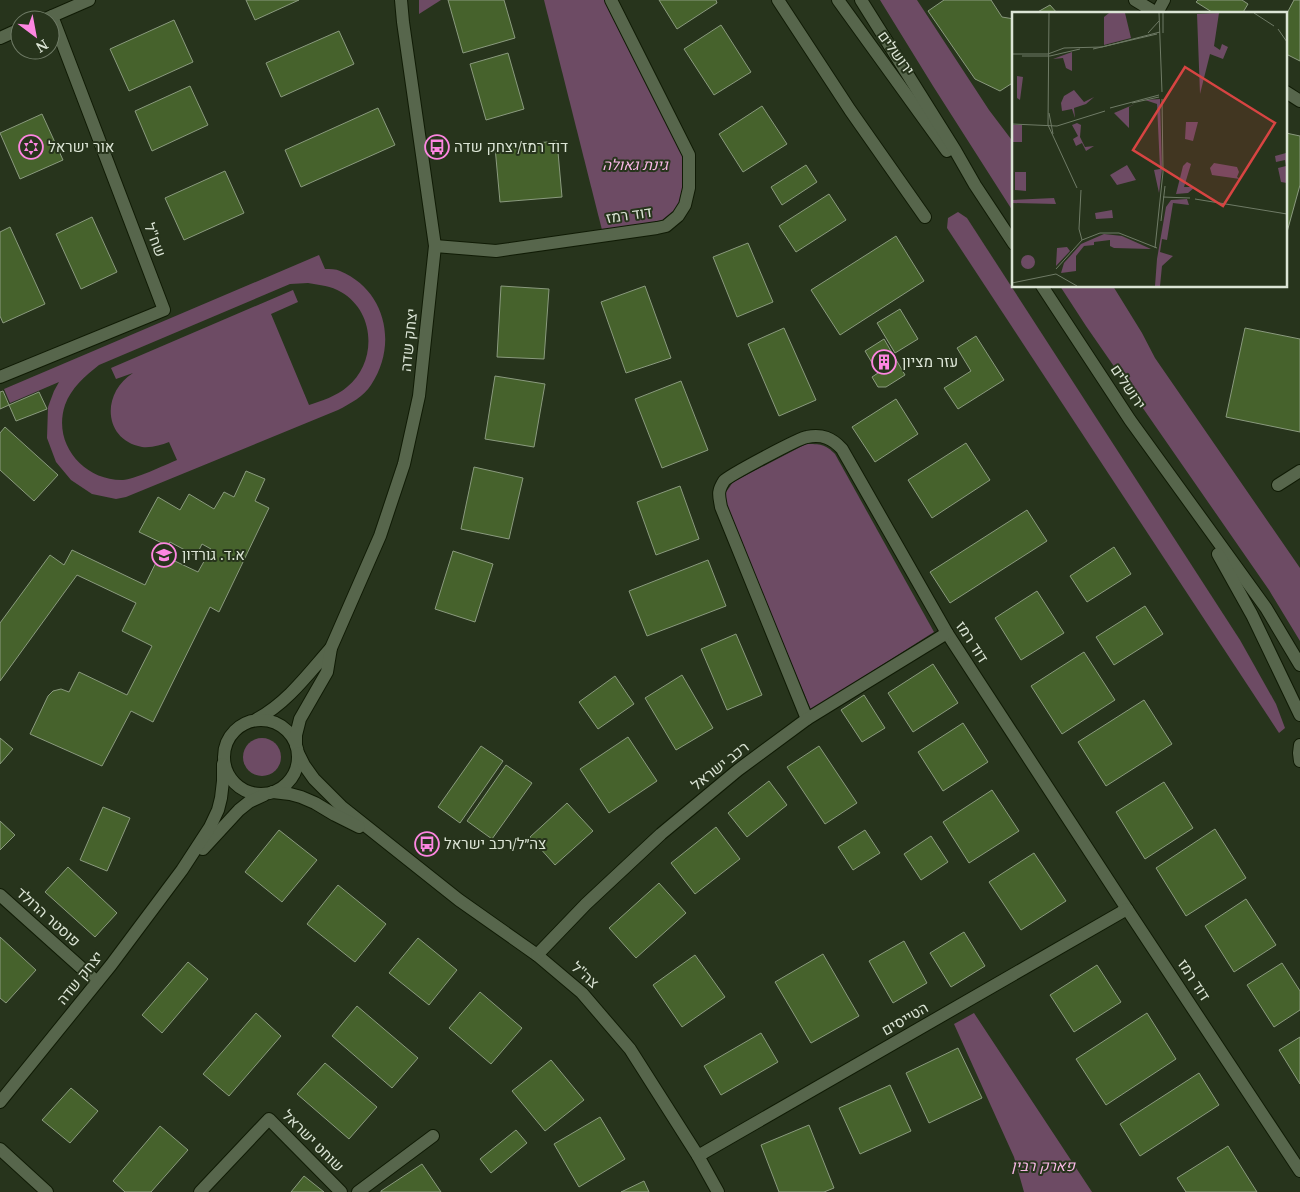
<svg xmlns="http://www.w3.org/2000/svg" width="1300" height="1192" viewBox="0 0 1300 1192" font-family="'Noto Serif',Heebo,serif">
<rect width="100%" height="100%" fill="#27341c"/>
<g fill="#6d4b64" fill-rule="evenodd">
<polygon points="419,0 441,0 419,14"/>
<polygon points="544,0 607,0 683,157 684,186 681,204 673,214 663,222 602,230"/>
<polygon points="880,0 917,0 989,110 1014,143 1014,213 933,86"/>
<polygon points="958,212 967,218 1240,640 1276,704 1285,728 1279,733 947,228 948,218"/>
<path d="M319 255 325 269C330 269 336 269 340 271 386 290 398 345 371 385 364 396 350 404 338 410L126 497 116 499 92 494 71 480 56 462 47 438 48 407 54 391 59 382 10 403 4 389ZM308 283C320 285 331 286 341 292 376 312 377 363 347 387 337 396 321 401 309 405L271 314 298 302 293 290 111 368 116 379 133 373C101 393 103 440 142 447 152 448 161 445 169 442L177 460C165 465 133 480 123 480 84 481 52 444 65 405 71 388 85 376 99 365L290 284Z"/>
<polygon points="1060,286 1113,286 1142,333 1155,358 1300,568 1300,641 1269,590 1086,326"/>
<path d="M806 444C820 444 825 444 835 454L934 632 811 710 725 505 724 495 733 482Z"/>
<circle cx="262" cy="757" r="19"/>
<polygon points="974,1013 1092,1192 1024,1192 1014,1157 954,1024"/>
</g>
<g fill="#46622c" stroke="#8a9a7e">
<polygon points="246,0 299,0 255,20"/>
<polygon points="448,0 504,0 515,38 463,53"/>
<polygon points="659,0 716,0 717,3 677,29"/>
<polygon points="944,0 991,0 1002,17 1014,19 1014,82 1000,91 975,79 928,11"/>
<polygon points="1198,0 1242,0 1248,4 1242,14 1215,14 1196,2"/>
<polygon points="1294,0 1300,0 1300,61 1286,54 1286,15"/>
<polygon points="1050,5 1058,14 1034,14"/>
<polygon points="174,20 193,62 129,91 110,49"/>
<polygon points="721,25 751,72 714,95 684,49"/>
<polygon points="339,31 354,64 281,97 266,63"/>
<polygon points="508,53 524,109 486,120 470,64"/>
<polygon points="190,86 208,125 152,151 135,111"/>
<polygon points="762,106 787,144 743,172 719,134"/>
<polygon points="378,108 395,145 301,187 285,150"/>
<polygon points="42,114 63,160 20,179 0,133"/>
<polygon points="1286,133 1300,136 1300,185 1287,232 1286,232"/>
<polygon points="557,141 562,197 500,202 495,147"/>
<polygon points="806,165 817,182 782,205 771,187"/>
<polygon points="225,171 244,213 184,240 165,198"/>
<polygon points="829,194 846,220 796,252 779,226"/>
<polygon points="92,217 117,272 81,289 56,234"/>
<polygon points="10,227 45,304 3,323 0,316 0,232"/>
<polygon points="896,236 924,281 840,335 811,290"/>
<polygon points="748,243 773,302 737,317 713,257"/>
<polygon points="501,286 549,289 544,359 497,357"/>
<polygon points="645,286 671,358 626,373 601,302"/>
<polygon points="900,309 918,339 895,353 877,323"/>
<polygon points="784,328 816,400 779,416 748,344"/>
<polygon points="1245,328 1300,339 1300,432 1226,417"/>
<polygon points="976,336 1004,380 958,409 944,388 971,371 957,348"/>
<polygon points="884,339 905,375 886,387 878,387 872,377 878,373 865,351"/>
<polygon points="495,376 545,384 534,447 485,439"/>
<polygon points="681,381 708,450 662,468 635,399"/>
<polygon points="3,391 9,405 0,409 0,392"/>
<polygon points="39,392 47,409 16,421 9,405"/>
<polygon points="896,399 918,434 875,462 852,427"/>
<polygon points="5,427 58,475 34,501 0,470 0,433"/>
<polygon points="966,443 990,480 932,518 908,480"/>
<polygon points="474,467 523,478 509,539 461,529"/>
<polygon points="246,471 265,479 255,501 269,508 219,612 210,607 153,722 131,711 102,766 30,734 48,696 53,691 61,689 69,692 79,672 127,695 152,646 122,631 136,603 77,575 0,681 0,623 50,555 64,565 72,550 145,585 160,554 198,572 211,549 202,544 196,556 170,542 168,546 139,532 158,497 180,510 189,494 214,509 224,492 234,497"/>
<polygon points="680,486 699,539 656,555 637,502"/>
<polygon points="1027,510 1047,541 950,603 930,572"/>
<polygon points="1114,547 1131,574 1087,602 1070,576"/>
<polygon points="453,551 493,564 475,622 435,609"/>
<polygon points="708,560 726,606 647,636 629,591"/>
<polygon points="1037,591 1064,633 1021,660 995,618"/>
<polygon points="1145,606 1163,634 1114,665 1096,637"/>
<polygon points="736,634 762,695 727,710 701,649"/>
<polygon points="1084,652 1115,700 1062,734 1031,686"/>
<polygon points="933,664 958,703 913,732 888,693"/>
<polygon points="682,675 713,728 676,750 645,698"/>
<polygon points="615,676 634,704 598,729 579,702"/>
<polygon points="864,695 885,728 862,742 841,710"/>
<polygon points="1144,700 1172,744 1106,786 1078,742"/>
<polygon points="963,723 988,762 943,791 918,752"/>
<polygon points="628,737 657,781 609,813 580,769"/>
<polygon points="0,738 13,749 0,764"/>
<polygon points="481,746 503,761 460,823 438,807"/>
<polygon points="819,746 857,803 825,824 787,767"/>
<polygon points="506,765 532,783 492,839 467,821"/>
<polygon points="769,781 787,805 747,837 728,813"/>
<polygon points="1164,782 1193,828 1145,859 1116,812"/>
<polygon points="992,790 1019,831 969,863 943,822"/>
<polygon points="567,803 593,831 555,865 530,837"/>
<polygon points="103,807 130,818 107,871 80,860"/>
<polygon points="0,821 15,835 0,850"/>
<polygon points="716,827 740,859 695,894 671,863"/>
<polygon points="1215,829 1246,878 1186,916 1156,868"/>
<polygon points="279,830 317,860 282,902 245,872"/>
<polygon points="865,830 880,853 853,870 838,847"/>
<polygon points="931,836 948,862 921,880 904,854"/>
<polygon points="1034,853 1066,901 1021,930 989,882"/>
<polygon points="68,867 117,913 95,937 45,892"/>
<polygon points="659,883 686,913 636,958 609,928"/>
<polygon points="338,885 386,924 355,962 307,924"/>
<polygon points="1246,899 1276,945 1234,972 1205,926"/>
<polygon points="964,932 985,966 951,987 930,953"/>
<polygon points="0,937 36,970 6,1003 0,998"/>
<polygon points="418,938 457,970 429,1005 389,973"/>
<polygon points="904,941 927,983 893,1003 869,961"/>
<polygon points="823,954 859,1016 811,1043 775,982"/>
<polygon points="695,955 725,997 682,1027 653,985"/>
<polygon points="188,962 208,979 162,1033 142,1015"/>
<polygon points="1282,963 1300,991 1300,1010 1274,1027 1247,985"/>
<polygon points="1097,965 1121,1002 1074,1032 1050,995"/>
<polygon points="480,992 522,1028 491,1064 449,1028"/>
<polygon points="357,1006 418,1058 392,1088 332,1036"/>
<polygon points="256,1013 281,1036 229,1096 203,1074"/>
<polygon points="1147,1013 1176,1059 1106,1105 1076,1059"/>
<polygon points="761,1033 778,1062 721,1095 704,1066"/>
<polygon points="1300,1037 1300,1084 1279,1050"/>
<polygon points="958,1048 982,1098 929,1123 906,1073"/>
<polygon points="551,1060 584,1100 545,1131 512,1091"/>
<polygon points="325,1063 377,1107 349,1139 297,1094"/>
<polygon points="1199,1073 1219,1105 1140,1156 1120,1124"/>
<polygon points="890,1085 911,1131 860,1154 839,1108"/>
<polygon points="71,1088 98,1111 70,1143 42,1120"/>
<polygon points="600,1117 625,1159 579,1187 554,1144"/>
<polygon points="809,1125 834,1188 824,1192 779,1192 761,1145"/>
<polygon points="160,1126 188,1150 151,1192 125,1192 113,1181"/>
<polygon points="516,1130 527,1143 491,1173 480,1159"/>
<polygon points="1228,1146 1257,1192 1186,1192 1177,1178"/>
<polygon points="422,1164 441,1192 381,1192 381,1191"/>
<polygon points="304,1176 324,1192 291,1192"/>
<polygon points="644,1181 649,1192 621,1192"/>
</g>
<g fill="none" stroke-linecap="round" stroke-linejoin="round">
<g stroke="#101b05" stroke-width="14">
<g id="street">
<polyline points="778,0 850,110 925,217"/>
<polyline points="1135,0 1158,14"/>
<polyline points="1157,13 1164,0"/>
<polyline points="1286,92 1300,101"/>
<polyline points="435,246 496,251 657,228 666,226 678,216 685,205 689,188 689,155 611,0"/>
<polyline points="0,377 164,310 52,16"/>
<polyline points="1278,485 1300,471"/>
<path d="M257 719C288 702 308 674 331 648"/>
<path d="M807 719 721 507C719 495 717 492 724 481 728 476 799 438 807 437 822 434 832 438 842 449L947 633 1127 909 1300 1171"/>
<circle cx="261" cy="757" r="37"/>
<polyline points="296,745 296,735 300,719 327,672 331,648 380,536 404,464 419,396 435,246 403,22 401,0"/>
<polyline points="298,753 304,765 314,779 342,807 459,900 537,955 582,993 630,1049 698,1156 718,1192"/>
<polyline points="273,792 290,794 301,797 315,803 335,815 359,827"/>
<polyline points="203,849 239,810 249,802 264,795"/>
<polyline points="0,895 97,982"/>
<polyline points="537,955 586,904 661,834 738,770 807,719 947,633"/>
<polyline points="0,1102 111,965 182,870 210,827 218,810 221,798 223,781 223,764"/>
<polyline points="0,1149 47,1192"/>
<polyline points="698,1156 1127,909"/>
<polyline points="200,1192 269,1119 341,1192"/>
<polyline points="358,1192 433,1136"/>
</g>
</g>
<g stroke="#101b05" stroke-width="14">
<g id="secondary">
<polyline points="838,0 947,151"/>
<polyline points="861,0 955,150 975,185 1014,244"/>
<polyline points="43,20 89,0"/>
<polyline points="0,38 20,29"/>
<polyline points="1042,286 1130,420 1266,608 1300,665"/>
<polyline points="1218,554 1252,615 1300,715"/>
<polyline points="1300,745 1299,753 1300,761"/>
</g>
</g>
<use href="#street" stroke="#57664c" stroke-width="12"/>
<use href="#secondary" stroke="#57664c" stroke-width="12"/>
</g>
<defs>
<g id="synagogue-ring" transform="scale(1.25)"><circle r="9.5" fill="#27341c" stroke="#fd86e1" stroke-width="1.5"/><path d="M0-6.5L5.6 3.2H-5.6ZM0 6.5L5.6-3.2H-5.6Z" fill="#fd86e1"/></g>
<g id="bus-ring" transform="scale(1.25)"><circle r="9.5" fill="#27341c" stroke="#fd86e1" stroke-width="1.5"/><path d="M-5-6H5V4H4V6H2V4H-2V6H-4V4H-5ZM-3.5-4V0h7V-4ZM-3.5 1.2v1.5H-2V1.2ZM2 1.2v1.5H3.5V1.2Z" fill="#fd86e1"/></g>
<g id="building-ring" transform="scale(1.25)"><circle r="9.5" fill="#27341c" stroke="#fd86e1" stroke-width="1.5"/><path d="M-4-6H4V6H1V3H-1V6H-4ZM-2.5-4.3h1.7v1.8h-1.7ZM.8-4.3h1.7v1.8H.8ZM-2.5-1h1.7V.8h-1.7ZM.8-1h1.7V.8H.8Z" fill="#fd86e1"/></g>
<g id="school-ring" transform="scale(1.25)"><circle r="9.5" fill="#27341c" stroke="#fd86e1" stroke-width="1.5"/><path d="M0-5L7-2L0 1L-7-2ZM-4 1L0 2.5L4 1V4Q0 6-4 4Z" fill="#fd86e1"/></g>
</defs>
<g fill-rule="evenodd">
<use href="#synagogue-ring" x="31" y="147"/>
<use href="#bus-ring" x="437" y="147"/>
<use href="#building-ring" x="884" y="362"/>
<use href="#school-ring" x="164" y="555"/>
<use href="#bus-ring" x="427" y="844"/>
</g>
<g text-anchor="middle" stroke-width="4" stroke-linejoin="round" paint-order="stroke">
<g font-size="15" fill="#dce5d6" stroke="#27341c">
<text transform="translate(896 53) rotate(54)" y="5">ירושלים</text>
<text transform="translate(629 215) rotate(-8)" y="5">דוד רמז</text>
<text transform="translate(155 240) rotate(69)" y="5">שח"ל</text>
<text transform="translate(409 340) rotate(-84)" y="5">יצחק שדה</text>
<text transform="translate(1128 387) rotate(56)" y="5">ירושלים</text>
<text transform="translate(972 642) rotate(57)" y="5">דוד רמז</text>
<text transform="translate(720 766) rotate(-38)" y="5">רכב ישראל</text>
<text transform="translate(48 917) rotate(42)" y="5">פוסטר הרולד</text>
<text transform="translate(585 975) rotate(42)" y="5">צה"ל</text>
<text transform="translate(80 978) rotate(-51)" y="5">יצחק שדה</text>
<text transform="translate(1194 980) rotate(57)" y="5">דוד רמז</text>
<text transform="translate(905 1019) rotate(-30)" y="5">הטייסים</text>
<text transform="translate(313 1141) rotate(45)" y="5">שוחט ישראל</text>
</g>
<g font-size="15" fill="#dce5d6" stroke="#27341c" text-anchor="start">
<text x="48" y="152">אור ישראל</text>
<text x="454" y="152">דוד רמז/יצחק שדה</text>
<text x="902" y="367">עזר מציון</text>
<text x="182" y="560">א.ד. גורדון</text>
<text x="444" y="849">צה״ל/רכב ישראל</text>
</g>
<g font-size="15" font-style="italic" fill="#f7b8e5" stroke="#27341c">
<text x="635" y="170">גינת גאולה</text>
<text x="1043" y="1171">פארק רבין</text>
</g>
</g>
<g transform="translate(1012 12)">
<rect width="275" height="275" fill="#27341c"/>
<path d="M97 1H113L119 26 92 33V5ZM207 1 202 34 208 38 210 32 216 35 211 47 198 42 188 82 185 2ZM60 40V59L54 56 51 46 41 47ZM5 64 11 65 8 88 5 86ZM62 78 72 90 82 85 74 92 62 96 63 106 60 97 50 99 49 91 52 84ZM148 87 150 157 147 181 142 158 148 157 145 92 133 88ZM123 92 117 95V116L102 101ZM174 110H186L181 129 173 127ZM65 111 69 113 68 125 73 135 82 134 74 139 70 131 64 134 61 127 66 124 60 113ZM1 113H10V130H1ZM274 141 275 144V171L269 170 266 156 274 154 273 148 264 150 263 144ZM175 150 179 152 172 175H183L176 181 164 182 171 154ZM202 151 225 155 227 160 225 165 228 167 200 163 198 156ZM115 153 124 168 105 173 98 163ZM3 160H14V179L3 178ZM42 186 44 192 0 191V188ZM175 187 177 193 161 191 155 228 150 227 148 240 161 244 150 254 148 274H143L145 247 154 195 159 188ZM100 198 101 206 84 207 83 201ZM92 222 110 224 139 237 102 236 98 234V228L82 230V233L72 234 64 244V259L49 261 52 251 69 232ZM55 235 58 239 44 254 45 236ZM9 250a7 7 0 1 1 14 0a7 7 0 1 1-14 0Z" fill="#6d4b64"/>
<path fill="none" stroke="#6f7b66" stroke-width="1" d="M37 1 36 113 65 176M147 1 150 80M151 1V21M242 1 262 14M266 17 275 30M136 21 147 9M81 37 145 22M0 42H36L52 36 90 35 148 20M10 44H38L68 37M120 91 147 85M98 96 147 83M37 101 41 122M0 112 45 114 93 99M69 178 67 217 70 228M151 185 178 186M183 187 275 202M149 209 153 174M143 236 151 160 150 87M44 257 70 228 88 221H107L145 236M44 262 65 274M0 271 44 262"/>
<path fill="#d74442" fill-opacity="0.15" stroke="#d74442" stroke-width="2.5" d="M173 55 263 111 211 194 121 138Z"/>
<rect width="275" height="275" fill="none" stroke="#dce5d6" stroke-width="2.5"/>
</g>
<g transform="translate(35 35) rotate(148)"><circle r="24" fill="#27341c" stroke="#6f7b66"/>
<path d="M0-4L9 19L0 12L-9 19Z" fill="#fd86e1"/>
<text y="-8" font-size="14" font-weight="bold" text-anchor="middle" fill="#dce5d6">N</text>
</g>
</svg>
